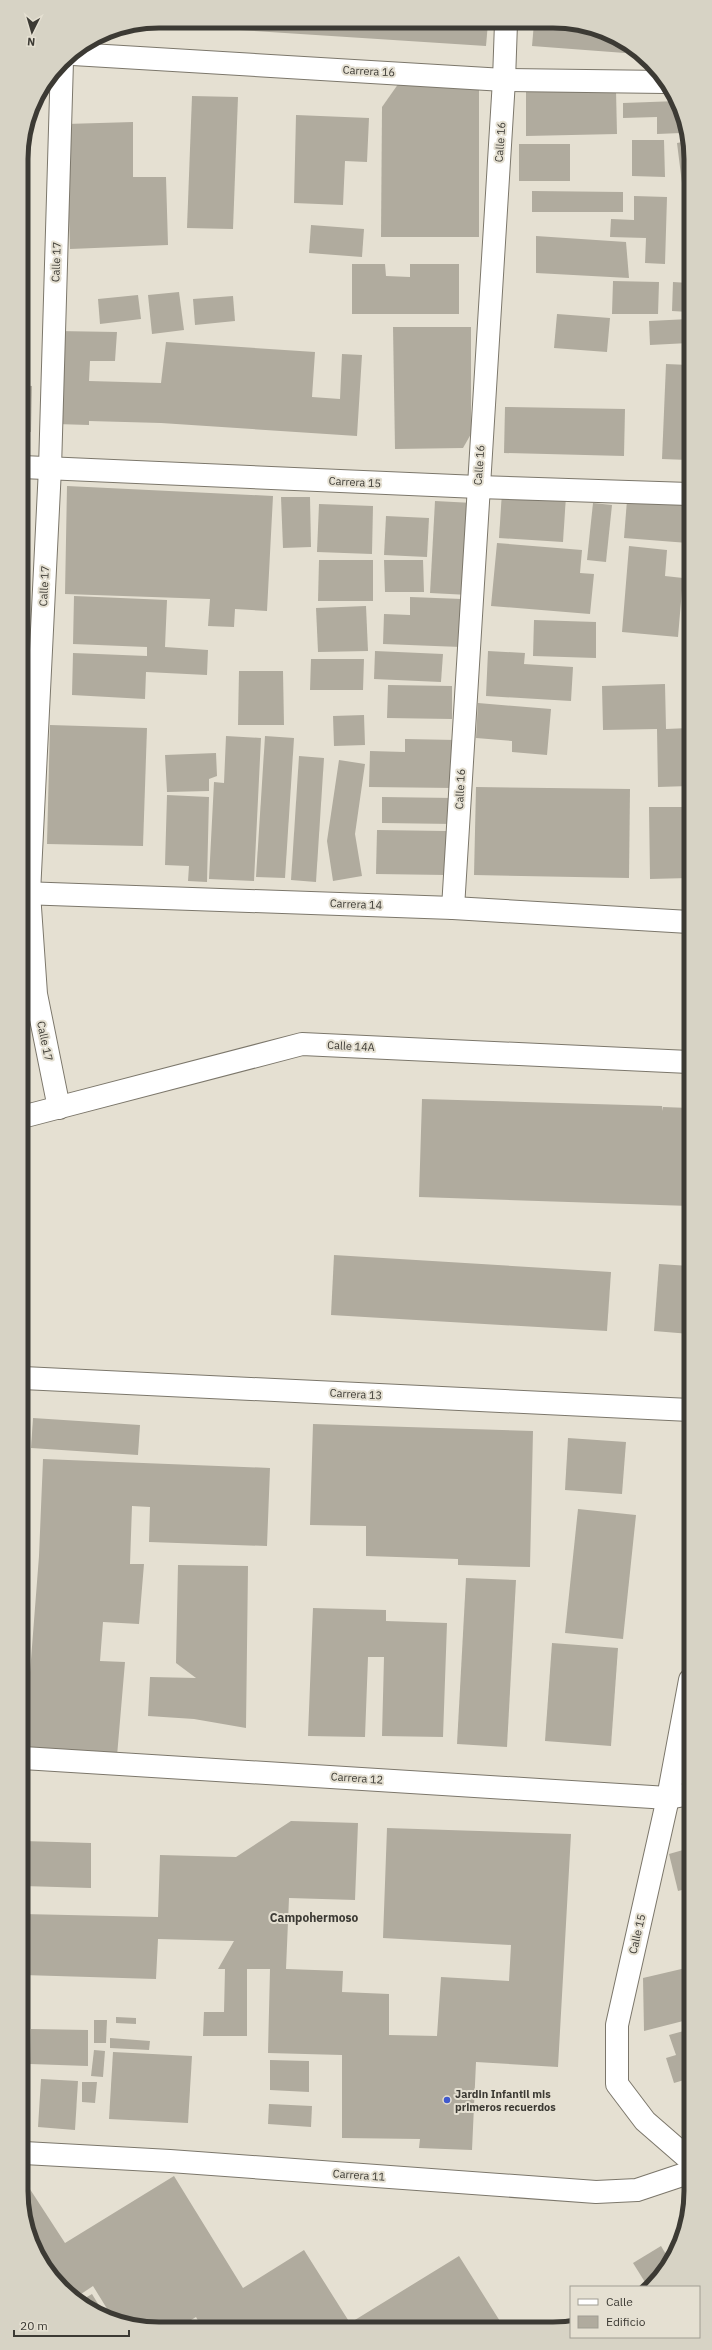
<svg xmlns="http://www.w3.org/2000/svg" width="712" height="2350" viewBox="0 0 712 2350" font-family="'IBM Plex Sans',sans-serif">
<rect width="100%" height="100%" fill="#e5e0d2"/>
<g fill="#b0ab9e">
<polygon points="159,21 488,23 486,46 147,24"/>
<polygon points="534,23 580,24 622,39 626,43 625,53 532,46"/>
<polygon points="401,80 479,81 479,237 381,237 382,107"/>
<polygon points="616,90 617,134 526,136 526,92"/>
<polygon points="192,96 238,97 233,229 187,228"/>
<polygon points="678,101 681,133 657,134 657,117 623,118 623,103"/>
<polygon points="30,111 31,138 24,138"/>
<polygon points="296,115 369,118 367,162 345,161 343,205 294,203"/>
<polygon points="133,122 133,177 166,177 168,245 70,249 66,124"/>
<polygon points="632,140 664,140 665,177 632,176"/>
<polygon points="688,141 688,182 682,183 677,143"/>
<polygon points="23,143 23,199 21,199 21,150"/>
<rect x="519" y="144" width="51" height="37"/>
<polygon points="688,190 688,226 687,226 686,191"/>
<polygon points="532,191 623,192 623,212 532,212"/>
<polygon points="634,196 667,197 665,264 645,263 646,238 610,237 611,219 634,220"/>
<polygon points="311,225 364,229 362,257 309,253"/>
<polygon points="536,236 626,242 629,278 536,273"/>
<polygon points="352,264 385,264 386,276 410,277 410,264 459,264 459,314 352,314"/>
<polygon points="613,281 659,282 658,314 612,314"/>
<polygon points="673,282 689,283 689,312 672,311"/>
<polygon points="179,292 184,330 152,334 148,295"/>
<polygon points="138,295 141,319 100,324 98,299"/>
<polygon points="233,296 235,321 195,325 193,299"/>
<polygon points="557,314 610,318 607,352 554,348"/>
<polygon points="689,319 689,343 650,345 649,321"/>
<polygon points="393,327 471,327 471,434 463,448 395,449"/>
<polygon points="57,331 117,332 115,361 90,361 89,381 161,383 166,342 315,352 312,397 340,399 342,354 362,355 357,436 161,423 89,421 89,425 56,424"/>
<polygon points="666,364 689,365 689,460 662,459"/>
<polygon points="22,385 32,386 31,432 22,432"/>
<polygon points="505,407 625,409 624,456 504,453"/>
<polygon points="22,478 30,478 23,684 22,684"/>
<polygon points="67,486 273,496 267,611 235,609 234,627 208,626 210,599 65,594"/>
<polygon points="502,492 566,496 563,542 499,538"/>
<polygon points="281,497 310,497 311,547 283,548"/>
<polygon points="627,500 689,505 688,543 624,538"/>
<polygon points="435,501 473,503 469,595 430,593"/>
<polygon points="593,503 612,505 606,562 587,560"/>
<polygon points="319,504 373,506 372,554 317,552"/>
<polygon points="386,516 429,518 427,557 384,555"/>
<polygon points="497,543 582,550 580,573 594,574 590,614 491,606"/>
<polygon points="629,546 667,550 665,576 683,578 678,637 622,632"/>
<polygon points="319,560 373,560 373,601 318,601"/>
<polygon points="384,560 423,560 424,592 385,592"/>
<polygon points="74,596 167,600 165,647 208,650 207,675 146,672 145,699 72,695 73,653 147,656 147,647 73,644"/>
<polygon points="410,597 462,599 461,647 383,644 384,614 410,615"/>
<polygon points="366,606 368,651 318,652 316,608"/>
<polygon points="534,620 596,622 596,658 533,656"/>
<polygon points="375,651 443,654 441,682 374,679"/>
<polygon points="488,651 525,653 524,664 573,667 571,701 486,696"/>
<polygon points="311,659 364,659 363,690 310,690"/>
<polygon points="239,671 283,671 284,725 238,725"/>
<polygon points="665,684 666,729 689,728 689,786 658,787 657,729 603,730 602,686"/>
<polygon points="388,685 452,686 452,719 387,718"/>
<polygon points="478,703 551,709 547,755 512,752 512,741 476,738"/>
<polygon points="364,715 365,745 334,746 333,716"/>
<polygon points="50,725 147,728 143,846 47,844"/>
<polygon points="226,736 261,738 254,881 209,879 214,782 224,783"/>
<polygon points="265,736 294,738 285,878 256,877"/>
<polygon points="405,739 456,740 455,788 369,787 370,751 405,752"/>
<polygon points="216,753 217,776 209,779 209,791 167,792 165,755"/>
<polygon points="299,756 324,758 316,882 291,880"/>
<polygon points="339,760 365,764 355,834 362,876 333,881 327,841"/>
<polygon points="476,787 630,789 629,878 474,875"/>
<polygon points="167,795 209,797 207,882 188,881 189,866 165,865"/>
<polygon points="382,797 454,798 454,824 382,823"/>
<polygon points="649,807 682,807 682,854 689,854 689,878 650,879"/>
<polygon points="377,830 446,831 446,875 376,874"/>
<polygon points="422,1099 662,1106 663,1111 663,1107 689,1108 690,1206 419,1197"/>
<polygon points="334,1255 611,1272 607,1331 331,1315"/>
<polygon points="659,1264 690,1266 690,1334 654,1331"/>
<polygon points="33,1418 140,1425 138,1455 31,1448"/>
<polygon points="313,1424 533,1431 530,1567 458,1565 458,1559 366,1556 366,1526 310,1525"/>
<polygon points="568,1438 626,1442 622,1494 565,1490"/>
<polygon points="43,1459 270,1468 267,1546 149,1542 150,1507 132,1506 130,1564 144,1564 139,1624 103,1622 100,1661 125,1662 117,1756 24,1750 39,1556"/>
<polygon points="578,1509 636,1515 623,1639 565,1633"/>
<polygon points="178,1565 248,1566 246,1728 194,1719 148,1716 150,1677 196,1678 176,1663"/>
<polygon points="466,1578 516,1580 507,1747 457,1744"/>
<polygon points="313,1608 386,1610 386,1621 447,1623 443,1737 382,1736 384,1657 368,1657 365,1737 308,1736"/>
<polygon points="552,1643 618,1648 611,1746 545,1741"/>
<polygon points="291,1821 358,1823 355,1900 289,1898 286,1969 343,1971 342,1992 389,1994 389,2035 437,2036 441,1977 509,1981 511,1945 383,1938 387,1828 571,1834 558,2067 476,2062 472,2150 419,2148 420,2139 342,2138 342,2055 268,2053 270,1969 247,1969 247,2036 203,2036 204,2012 224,2012 225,1969 218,1969 234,1941 158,1939 156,1979 23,1975 23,1914 158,1917 160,1855 236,1857"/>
<polygon points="23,1841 91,1843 91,1888 23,1886"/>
<polygon points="690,1848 690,1888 678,1891 669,1854"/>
<polygon points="690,1967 691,2019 644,2031 643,1978"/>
<polygon points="116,2017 136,2018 136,2024 116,2023"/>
<polygon points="94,2020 107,2020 106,2043 94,2043"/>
<polygon points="31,2029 88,2030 88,2066 30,2064"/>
<polygon points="691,2029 691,2078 674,2083 666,2058 676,2055 669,2035"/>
<polygon points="110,2038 150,2041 149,2050 110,2048"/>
<polygon points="94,2050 105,2051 103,2077 91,2076"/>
<polygon points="113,2052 192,2056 188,2123 109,2119"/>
<polygon points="270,2060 309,2061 309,2092 270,2090"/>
<polygon points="41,2079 78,2081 75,2130 38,2127"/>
<polygon points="82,2082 97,2082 95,2103 82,2102"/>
<polygon points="269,2104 312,2106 311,2127 268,2124"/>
<polygon points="174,2176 243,2288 304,2250 350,2323 459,2256 503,2326 201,2326 196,2317 181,2326 132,2326 114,2320 93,2286 75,2298 62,2289 39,2260 24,2218 24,2180 65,2243"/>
<polygon points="661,2246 670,2261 657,2282 648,2287 633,2263"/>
<polygon points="92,2294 106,2317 98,2315 80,2301"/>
</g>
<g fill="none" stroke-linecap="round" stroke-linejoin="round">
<g stroke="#7c776b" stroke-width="24">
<g id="minor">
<polyline points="73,54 504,80 665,82"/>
<polyline points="22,467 478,487 689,494"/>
<polyline points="22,893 453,908 689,922"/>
<polyline points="453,908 504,80 506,23"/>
<polyline points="59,1108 36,994 29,893 50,468 62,61"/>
<polyline points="22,1117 302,1044 689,1062"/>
<polyline points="23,1758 668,1798 690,1794"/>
<polyline points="24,2153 170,2161 596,2192 637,2190 691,2172"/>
</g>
</g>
<g stroke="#7c776b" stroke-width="24">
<g id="tertiary">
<polyline points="23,1378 690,1410"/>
<polyline points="690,1680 668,1798 617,2025 617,2084 645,2121 691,2161"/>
</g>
</g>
<use href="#minor" stroke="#fff" stroke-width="22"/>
<use href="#tertiary" stroke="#fff" stroke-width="22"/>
</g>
<circle fill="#415acd" stroke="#e5e0d2" stroke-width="1.5" cx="447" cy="2100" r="4"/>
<g text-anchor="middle" stroke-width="4" stroke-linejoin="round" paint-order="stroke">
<g font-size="11" fill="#3c3a34" stroke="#e5e0d2">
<text transform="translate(369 71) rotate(3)" y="4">Carrera 16</text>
<text transform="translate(500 142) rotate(-86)" y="4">Calle 16</text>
<text transform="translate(56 262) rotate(-88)" y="4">Calle 17</text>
<text transform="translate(479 465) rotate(-86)" y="4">Calle 16</text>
<text transform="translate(355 482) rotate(3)" y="4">Carrera 15</text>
<text transform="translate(44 586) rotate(-87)" y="4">Calle 17</text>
<text transform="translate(460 789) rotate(-87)" y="4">Calle 16</text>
<text transform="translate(356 904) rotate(2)" y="4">Carrera 14</text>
<text transform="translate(45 1041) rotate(78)" y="4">Calle 17</text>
<text transform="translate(351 1046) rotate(3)" y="4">Calle 14A</text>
<text transform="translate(356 1394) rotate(3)" y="4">Carrera 13</text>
<text transform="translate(357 1778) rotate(4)" y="4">Carrera 12</text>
<text transform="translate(637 1934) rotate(-77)" y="4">Calle 15</text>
<text transform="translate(359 2175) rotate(4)" y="4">Carrera 11</text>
</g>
<g font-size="11" font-weight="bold" fill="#3c3a34" stroke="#e5e0d2" text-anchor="start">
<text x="455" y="2098">Jardin Infantil mis<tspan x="455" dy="13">primeros recuerdos</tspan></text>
</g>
<g font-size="12" font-weight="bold" fill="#3c3a34" stroke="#e5e0d2">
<text x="314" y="1922">Campohermoso</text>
</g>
</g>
<path d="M0 0H712V2350H0ZM159 28H553A131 131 0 0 1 684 159V2191A131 131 0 0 1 553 2322H159A131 131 0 0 1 28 2191V159A131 131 0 0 1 159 28Z" fill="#d7d3c5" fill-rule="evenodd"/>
<path fill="none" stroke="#3c3a34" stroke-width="5" d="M159 28H553A131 131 0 0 1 684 159V2191A131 131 0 0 1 553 2322H159A131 131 0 0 1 28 2191V159A131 131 0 0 1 159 28Z"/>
<rect x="570" y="2286" width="130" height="52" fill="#e5e0d2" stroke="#a19e93"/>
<rect x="578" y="2299" width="20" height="6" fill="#ffffff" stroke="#a19e93"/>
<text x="606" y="2306" font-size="12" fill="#3c3a34">Calle</text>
<rect x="578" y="2316" width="20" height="12" fill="#b0ab9e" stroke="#a19e93"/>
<text x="606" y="2326" font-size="12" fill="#3c3a34">Edificio</text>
<g transform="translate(32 32) rotate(185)" stroke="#e5e0d2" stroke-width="3" paint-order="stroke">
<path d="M0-3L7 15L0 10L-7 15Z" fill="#3c3a34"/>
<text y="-6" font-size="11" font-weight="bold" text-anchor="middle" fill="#3c3a34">N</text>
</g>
<path d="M14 2330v6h115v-6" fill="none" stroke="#3c3a34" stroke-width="2"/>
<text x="20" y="2330" font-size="12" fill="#3c3a34" stroke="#e5e0d2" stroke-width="3" paint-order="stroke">20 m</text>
</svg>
